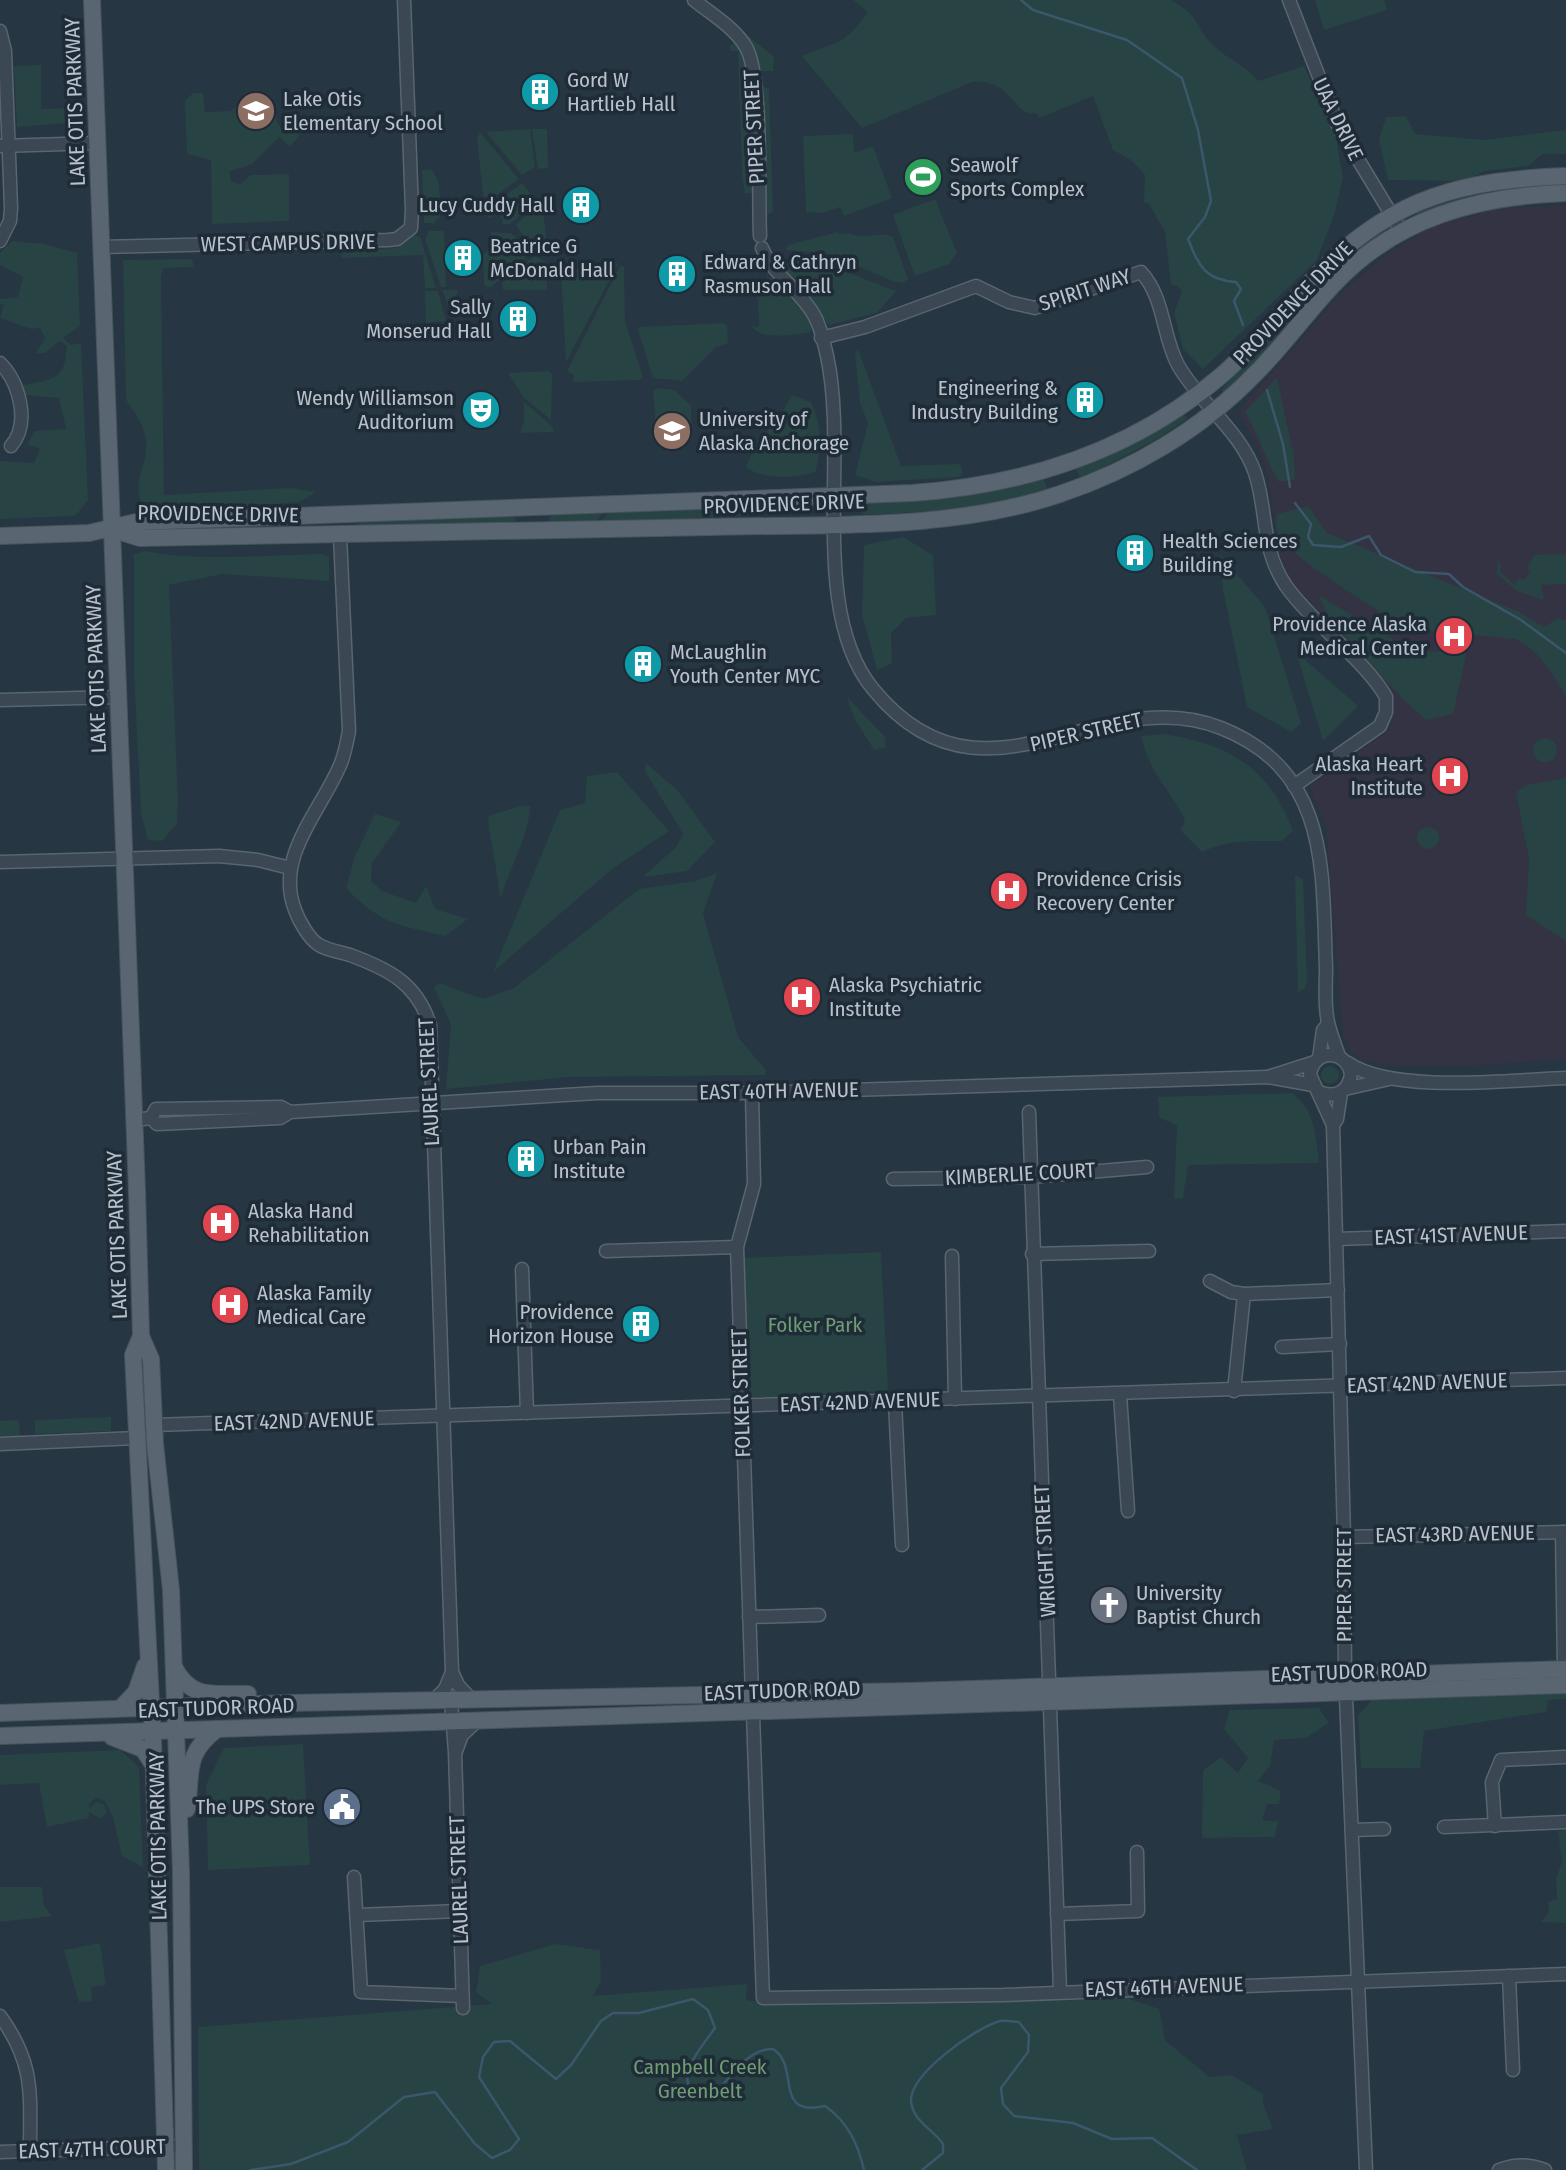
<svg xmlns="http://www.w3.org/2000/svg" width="1566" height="2170" viewBox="0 0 1566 2170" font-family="'Fira Sans Condensed',sans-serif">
<rect width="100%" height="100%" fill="#263642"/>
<polygon fill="#333343" points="1566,205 1566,1059 1476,1066 1394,1066 1362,1061 1351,1052 1343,1037 1326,826 1309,786 1386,733 1392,724 1393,698 1391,688 1291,583 1279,555 1268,475 1254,439 1237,413 1339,295 1386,254 1433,226 1497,209"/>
<g fill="#284343">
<path d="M853 0H1171C1202 16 1195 30 1215 47 1230 60 1246 66 1258 81L1304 66 1335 132 1343 178 1335 212 1317 260 1203 369 1183 349 1174 313 1182 291 1178 286 1171 285 1165 232 1149 204 1144 202 1145 175 1131 160 1113 150 1093 96 1039 118 1036 113C1014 119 1013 78 972 82L862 128 802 56 842 40 852 32 868 12Z"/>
<polygon points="1315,0 1384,0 1387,10 1324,30"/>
<polygon points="740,29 774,57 773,71 760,71"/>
<path d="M734 43C744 48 746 64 749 74L753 193H745L742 174 738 51H731L729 47Z"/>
<polygon points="41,65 41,109 70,108 68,123 17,127 14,66"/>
<polygon points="762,85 769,89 773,211 769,214 765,214"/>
<polygon points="193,93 203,93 205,112 231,111 237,105 273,103 277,123 283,131 290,126 300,135 290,147 279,137 252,164 229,172 231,181 240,184 251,175 289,174 289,221 212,224 211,160 187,154 185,101"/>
<polygon points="1406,116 1415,134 1484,140 1566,130 1566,154 1543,154 1528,166 1485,171 1464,181 1388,180 1379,140 1386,117"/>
<polygon points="530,129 535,167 522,175 486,132"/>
<polygon points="532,129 547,129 548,168 538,169"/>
<polygon points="480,132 519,179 490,200 483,196 477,137"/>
<polygon points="853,134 854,153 873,146 892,198 844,216 840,207 823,213 806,212 803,136"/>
<polygon points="432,169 439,183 440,203 423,204 422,170"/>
<polygon points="1566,180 1566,187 1491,192 1419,215 1414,213 1460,194"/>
<polygon points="522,183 540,206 525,211 510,224 502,224 503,219 498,215 488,218 488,208"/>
<polygon points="935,199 957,253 949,264 915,276 893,215"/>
<polygon points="424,207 440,207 440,217 434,223 424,223"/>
<path d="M543 211 547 244C533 247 523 237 516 225L525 216Z"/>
<polygon points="429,231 444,231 446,287 441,287 425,239"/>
<polygon points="1379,231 1329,276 1285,328 1271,350 1225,393 1221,390 1336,265"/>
<polygon points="491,232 511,233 532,252 490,288 484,285 483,255 491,248"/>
<path d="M838 232 839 235C849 231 854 236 864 236 875 236 880 232 893 237L908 279 903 283 893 281 829 254 786 250 788 245Z"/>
<polygon points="414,235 420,237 436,288 425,288 423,255 342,258 341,251 395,248"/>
<path d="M12 241 45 244 77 253 80 326 63 338 71 345 81 343 88 500 75 516 0 519V461L34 463 40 448 27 445 34 431 66 429 59 398 24 395 23 385C54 379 65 380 67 346L60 341 45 353H36L45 338 40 328 31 329 0 318 4 305 0 304V299L18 297 23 277 0 265V253Z"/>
<polygon points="534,256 547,262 547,290 503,290 502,283"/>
<path d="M192 259 194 267 163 268 161 277 164 495 291 488 316 492 300 502 210 509 143 507C132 484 143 473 146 452 149 432 137 415 126 400L123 260Z"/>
<polygon points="775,260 821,262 896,291 877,313 829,325"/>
<polygon points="615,261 618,264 566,362 561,272"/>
<polygon points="620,266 624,266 625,321 643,377 640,380 573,382 573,374 567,371"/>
<path d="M768 277C784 281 814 315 811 332 795 335 758 341 751 325L757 328 759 325 758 299 749 289Z"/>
<polygon points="443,290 458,290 451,313 443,292"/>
<polygon points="425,291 438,291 446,321 426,323"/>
<polygon points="723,323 727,325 728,343 716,347 682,381 653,378 638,330 640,327"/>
<polygon points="858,349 901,466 960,464 963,471 960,477 876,482 855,475 868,423 860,403 855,354"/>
<polygon points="549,371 552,374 551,420 524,398 508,373"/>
<path d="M1277 377 1294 457 1295 479 1279 482C1265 460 1259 435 1245 412Z"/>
<polygon points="657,388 674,390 691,405 691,429 656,430 653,391"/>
<path d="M792 395 811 402C823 432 821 440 816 471 799 479 761 480 746 467 755 439 779 422 792 395Z"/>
<polygon points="524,402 552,426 554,432 520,433 524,421"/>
<polygon points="1182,412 1187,419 1157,439 1081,479 1075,468"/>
<path d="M1043 478 1049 492 967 509 865 515 857 510 861 503C924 502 983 495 1043 478Z"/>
<polygon points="815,503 816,507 813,512 600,523 609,512"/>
<path d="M1308 506 1327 533 1519 612 1544 627 1558 618 1566 621V696C1554 676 1538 648 1515 639L1412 629 1399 624C1376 609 1282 553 1277 531 1275 526 1277 519 1277 514Z"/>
<polygon points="513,513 516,520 513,525 349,531 360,523"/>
<polygon points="603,513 594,524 551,524 549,520 552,514"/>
<polygon points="903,537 933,555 936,615 906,618 891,633 892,663 877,670 862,615 864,545"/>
<path d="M145 551C203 562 262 555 321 554L329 557V581L222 574 169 585 178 800 177 823 162 841 148 840 141 812 134 674V554Z"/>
<polygon points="1220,554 1265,607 1301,723 1291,732 1247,707 1223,589"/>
<polygon points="1566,554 1566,584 1541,585 1544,600 1517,591 1496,573 1499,561 1502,566 1499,571 1514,584 1519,579 1524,580 1530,573 1527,569 1534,555"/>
<polygon points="1318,595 1405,646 1432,652 1467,650 1453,714 1426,720 1405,701 1330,620"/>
<polygon points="1296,652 1358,706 1323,741"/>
<polygon points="846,696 885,737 886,747 874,750 856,721"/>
<path d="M1164 734C1230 745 1269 767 1293 831L1282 841C1253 841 1229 839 1202 852L1180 830 1185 822 1183 816C1166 785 1150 773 1141 736Z"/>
<circle cx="1545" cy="750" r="12"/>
<polygon points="646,763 678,791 715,842 687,871 643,877 676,847 683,834 645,771"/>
<polygon points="617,772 669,831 612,869 493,972 560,810 585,803 587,776"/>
<polygon points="1566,778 1566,941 1526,915 1529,859 1516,792 1527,785"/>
<path d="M520 806H530C530 831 509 872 500 899 498 870 490 844 488 816Z"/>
<path d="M375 814 401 822 372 863 371 881 382 891 416 903 426 886 435 909 468 919 445 936C398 925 380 924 346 888L355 856Z"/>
<circle cx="1428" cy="838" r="11"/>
<polygon points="717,873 703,913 738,1037 766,1070 765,1075 568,1077 446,1089 451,1024 434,987 440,983 483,999 514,988 639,889 696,881"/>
<polygon points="1295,875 1303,879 1307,981 1305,988 1298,992"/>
<circle cx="1330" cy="1075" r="9"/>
<path d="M1292 1093C1315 1110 1316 1136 1319 1163L1188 1165 1183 1198 1174 1199 1177 1126 1159 1117 1158 1097Z"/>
<polygon points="881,1252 888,1391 749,1398 742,1258"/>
<polygon points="111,1417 111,1431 35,1434 35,1420"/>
<polygon points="19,1420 20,1436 0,1436 0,1421"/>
<polygon points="1566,1692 1566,1699 1548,1700 1546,1712 1424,1731 1420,1768 1361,1768 1358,1715 1372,1700"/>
<polygon points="1319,1708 1329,1723 1306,1738 1274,1740 1270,1766 1258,1781 1281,1791 1279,1804 1267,1804 1262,1820 1278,1822 1275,1837 1202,1838 1203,1770 1221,1757 1238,1773 1248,1758 1224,1729 1230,1710"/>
<polygon points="303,1744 310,1865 208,1870 206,1785 224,1748"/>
<polygon points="120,1750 139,1767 143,1867 122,1856 113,1817 105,1801 96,1798 89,1804 90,1808 96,1802 104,1804 107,1812 101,1819 89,1812 89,1818 47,1827 39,1783 0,1785 0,1755"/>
<polygon points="1566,1830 1566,1923 1541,1922 1549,1912 1548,1902 1557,1899 1556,1879 1562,1862 1558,1831"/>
<polygon points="0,1887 42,1887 44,1906 52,1916 0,1922"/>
<polygon points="100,1943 106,1985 91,1987 92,2001 79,2002 64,1950"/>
<polygon points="555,1944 600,1950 601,1981 593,1996 747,1984 746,2000 759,2002 1080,2000 1124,1997 1159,2009 1165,2040 1209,2077 1232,2075 1263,2094 1263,2104 1273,2129 1237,2135 1247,2170 199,2170 198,2027 492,2004 476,1992 480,1966"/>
</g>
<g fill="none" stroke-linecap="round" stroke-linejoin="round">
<g stroke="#3c566b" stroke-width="2.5">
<path d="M1021 0 1033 10 1127 40 1182 78 1198 130 1211 201 1205 217 1188 239C1199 266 1205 280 1236 282L1241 289 1234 301 1243 325"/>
<polyline points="1267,390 1283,444 1290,487"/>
<polyline points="1295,503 1311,524 1308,537 1313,545 1341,547 1369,536 1381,555 1415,572 1449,574 1463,587 1521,620 1566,653"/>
<path d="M251 2170 291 2164 348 2142 404 2097 435 2092 475 2144 492 2158 510 2150 519 2139 479 2077 483 2057 494 2042 510 2041 556 2079 571 2065 601 2021 613 2013H639L693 1999 708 2010 715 2028C698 2052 664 2089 712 2098 728 2080 747 2048 773 2049 801 2066 772 2118 825 2106 848 2122 858 2144 864 2170"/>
<path d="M922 2170 943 2153V2144C933 2129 913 2122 911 2101 910 2074 973 2030 997 2022 1003 2019 1012 2022 1019 2022L1029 2035 1028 2052 1001 2088 1003 2104 1014 2116 1073 2123 1112 2139 1152 2138 1197 2170"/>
</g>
<g stroke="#59656f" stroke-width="15">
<g id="minor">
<path d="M694 0C711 14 734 27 746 47 763 77 758 196 760 236"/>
<polyline points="1289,0 1339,128 1402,232"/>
<polyline points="0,31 5,51 11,208 10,221 0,241"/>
<polyline points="0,146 97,143"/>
<polyline points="101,247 388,240 397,239 411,228 412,210 404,0"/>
<path d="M762 248C773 275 800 290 814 315 821 327 824 343 827 356 849 456 808 610 873 689 983 824 1099 679 1221 728 1330 771 1322 870 1326 967 1326 984 1324 1005 1328 1022 1330 1032 1335 1045 1339 1056"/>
<path d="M821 338 865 327 976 286 1009 302 1035 308 1141 272C1165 298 1162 336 1178 365 1200 404 1241 431 1255 473 1268 512 1260 547 1286 586 1312 623 1365 660 1386 697V712L1380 726 1294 786"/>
<path d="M0 363C19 382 31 423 11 446"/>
<path d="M340 536 349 731C347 742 345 753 341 763 322 810 274 856 295 910 299 921 309 939 319 945 327 950 340 952 350 955 388 969 417 983 430 1025L452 1672 458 1685 472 1700"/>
<polyline points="0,700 119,697"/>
<polyline points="0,862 219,856 258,860 290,868"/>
<polyline points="1319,1058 1323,1030 1328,1024"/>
<path d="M1348 1063C1392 1094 1512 1080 1566 1078"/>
<polyline points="1268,1077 1315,1062"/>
<polyline points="1345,1089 1389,1079"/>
<path d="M1319 1092C1336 1099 1349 1091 1351 1074 1346 1048 1313 1049 1310 1075L1333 1125 1344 1537 1345 1674 1366 2170"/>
<polyline points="1029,1112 1060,1991"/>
<polyline points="151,1118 156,1109 281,1107 290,1112"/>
<polyline points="135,1120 151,1118 157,1124 280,1118 290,1112 597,1093 752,1093 1268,1077 1313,1085"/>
<polyline points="1333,1125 1337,1119 1341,1093"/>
<polyline points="893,1179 1031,1177 1147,1167"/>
<polyline points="1337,1239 1566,1231"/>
<polyline points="606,1251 737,1247"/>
<polyline points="1032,1254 1149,1251"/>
<polyline points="952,1256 955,1399"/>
<polyline points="522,1269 527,1413"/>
<polyline points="1210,1281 1231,1292 1244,1294 1338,1290"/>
<polyline points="1282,1347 1340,1344"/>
<polyline points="1234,1391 1244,1294"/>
<polyline points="1120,1395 1128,1511"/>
<polyline points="895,1402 902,1545"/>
<polyline points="154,1425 1566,1378"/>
<polyline points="0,1444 137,1438"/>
<polyline points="1562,1532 1564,1669"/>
<polyline points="1344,1537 1566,1532"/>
<polyline points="749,1617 819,1615"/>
<polyline points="752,1695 737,1247 754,1184 752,1093"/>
<polyline points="433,1701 445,1689 452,1672"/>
<polyline points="451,1701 455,1752 463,2008"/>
<polyline points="753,1714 763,1998 1003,1995 1566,1974"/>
<polyline points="456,1751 462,1735 477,1721"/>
<polyline points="1495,1826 1492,1782 1501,1760 1564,1757"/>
<polyline points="1444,1827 1566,1822"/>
<polyline points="1352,1830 1384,1829"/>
<polyline points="354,1877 361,1992 462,1996"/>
<polyline points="1057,1914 1138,1911 1137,1852"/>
<polyline points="357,1915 460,1911"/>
<polyline points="1509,1976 1513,2070"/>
<path d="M0 2016C35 2064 30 2094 30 2150"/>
<polyline points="0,2152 184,2146"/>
<path d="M1499 2170C1514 2164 1530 2164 1545 2170"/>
</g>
</g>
<g stroke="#47535e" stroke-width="18">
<g id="major">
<polyline points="92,0 137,1191 141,1336 133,1355 153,1741 166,2170"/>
<path d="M111 529 140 538C330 534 520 532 709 527 822 524 953 531 1060 494 1132 470 1202 429 1255 374 1284 345 1308 311 1336 282 1398 217 1479 196 1566 193"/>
<path d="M0 536 89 533 136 522 912 493C1026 485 1135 450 1223 374 1258 343 1288 304 1322 270 1395 196 1465 180 1566 176"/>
<polyline points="141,1336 151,1359 155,1444 171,1590 181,1872 184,2170"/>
<path d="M174 1667C192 1701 214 1693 248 1694"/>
<polyline points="121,1708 136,1692 145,1666"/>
<polyline points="0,1713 288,1703 911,1691 1566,1669"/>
<polyline points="0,1736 1566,1685"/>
<polyline points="112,1737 143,1749 154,1766"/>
<path d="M187 1809C192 1772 184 1754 217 1729"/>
</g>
</g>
<use href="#minor" stroke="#3b4752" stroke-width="12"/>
<use href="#major" stroke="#596672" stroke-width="16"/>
</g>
<defs>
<g id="building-disc" transform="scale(2.0125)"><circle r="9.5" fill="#0f9aa8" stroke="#1f2c37"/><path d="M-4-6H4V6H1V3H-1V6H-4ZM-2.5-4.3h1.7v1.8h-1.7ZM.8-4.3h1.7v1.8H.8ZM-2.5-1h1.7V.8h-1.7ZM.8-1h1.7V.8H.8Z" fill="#fff"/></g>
<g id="school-disc" transform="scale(2.0125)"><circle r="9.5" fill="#8d6e63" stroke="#1f2c37"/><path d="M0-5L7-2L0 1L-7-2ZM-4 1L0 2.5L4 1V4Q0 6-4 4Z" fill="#fff"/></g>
<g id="stadium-disc" transform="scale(2.0125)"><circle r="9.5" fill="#2e9e5b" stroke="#1f2c37"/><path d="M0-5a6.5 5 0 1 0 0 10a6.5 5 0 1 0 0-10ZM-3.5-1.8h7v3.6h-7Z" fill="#fff"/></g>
<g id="theatre-disc" transform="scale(2.0125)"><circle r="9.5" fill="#0f9aa8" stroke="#1f2c37"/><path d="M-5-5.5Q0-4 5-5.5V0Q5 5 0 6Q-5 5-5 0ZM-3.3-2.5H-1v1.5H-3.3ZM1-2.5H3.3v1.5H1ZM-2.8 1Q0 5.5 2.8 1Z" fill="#fff"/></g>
<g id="university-disc" transform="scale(2.0125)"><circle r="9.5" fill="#8d6e63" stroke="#1f2c37"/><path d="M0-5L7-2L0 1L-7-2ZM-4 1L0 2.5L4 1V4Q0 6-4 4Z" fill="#fff"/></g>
<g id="hospital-disc" transform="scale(2.0125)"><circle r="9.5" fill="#e0444e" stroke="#1f2c37"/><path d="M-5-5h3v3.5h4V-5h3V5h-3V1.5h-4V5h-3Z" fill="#fff"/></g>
<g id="church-disc" transform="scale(2.0125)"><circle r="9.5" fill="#6b7280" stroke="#1f2c37"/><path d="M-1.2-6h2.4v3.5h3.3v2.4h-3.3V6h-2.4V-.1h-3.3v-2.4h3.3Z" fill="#fff"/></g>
<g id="civic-disc" transform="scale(2.0125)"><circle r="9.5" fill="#5c6f8a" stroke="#1f2c37"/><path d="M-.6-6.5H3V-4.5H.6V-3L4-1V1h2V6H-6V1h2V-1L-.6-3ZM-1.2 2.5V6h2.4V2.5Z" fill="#fff"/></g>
</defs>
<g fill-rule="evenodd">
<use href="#building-disc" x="540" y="92"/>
<use href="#school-disc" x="256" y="111"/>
<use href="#stadium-disc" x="923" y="177"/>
<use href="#building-disc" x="581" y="205"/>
<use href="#building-disc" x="463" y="258"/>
<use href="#building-disc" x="677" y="274"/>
<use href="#building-disc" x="518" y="319"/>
<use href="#building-disc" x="1085" y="400"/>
<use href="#theatre-disc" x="481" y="410"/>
<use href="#university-disc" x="672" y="431"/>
<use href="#building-disc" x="1135" y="553"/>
<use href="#hospital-disc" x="1454" y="636"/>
<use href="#building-disc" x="643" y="664"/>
<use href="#hospital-disc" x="1450" y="776"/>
<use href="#hospital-disc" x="1009" y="891"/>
<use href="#hospital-disc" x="802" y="997"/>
<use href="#building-disc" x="526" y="1159"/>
<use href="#hospital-disc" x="221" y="1223"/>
<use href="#hospital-disc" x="230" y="1305"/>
<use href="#building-disc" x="641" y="1324"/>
<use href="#church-disc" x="1109" y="1605"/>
<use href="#civic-disc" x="342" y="1807"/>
</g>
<g text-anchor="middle" stroke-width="7" stroke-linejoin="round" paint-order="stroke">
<g font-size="21" fill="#b8c2cc" stroke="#1f2c37" text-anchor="start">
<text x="567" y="87">Gord W<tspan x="567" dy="24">Hartlieb Hall</tspan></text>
<text x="283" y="106">Lake Otis<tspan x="283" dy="24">Elementary School</tspan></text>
<text x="950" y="172">Seawolf<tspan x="950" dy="24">Sports Complex</tspan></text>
<text x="554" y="212" text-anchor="end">Lucy Cuddy Hall</text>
<text x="490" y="253">Beatrice G<tspan x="490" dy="24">McDonald Hall</tspan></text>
<text x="704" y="269">Edward &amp; Cathryn<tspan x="704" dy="24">Rasmuson Hall</tspan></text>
<text x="491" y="314" text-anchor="end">Sally<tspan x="491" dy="24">Monserud Hall</tspan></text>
<text x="1058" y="395" text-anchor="end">Engineering &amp;<tspan x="1058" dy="24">Industry Building</tspan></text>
<text x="454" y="405" text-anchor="end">Wendy Williamson<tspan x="454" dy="24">Auditorium</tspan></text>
<text x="699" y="426">University of<tspan x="699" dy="24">Alaska Anchorage</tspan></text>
<text x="1162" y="548">Health Sciences<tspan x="1162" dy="24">Building</tspan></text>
<text x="1427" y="631" text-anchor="end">Providence Alaska<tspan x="1427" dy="24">Medical Center</tspan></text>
<text x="670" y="659">McLaughlin<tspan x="670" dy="24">Youth Center MYC</tspan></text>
<text x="1423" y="771" text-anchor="end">Alaska Heart<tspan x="1423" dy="24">Institute</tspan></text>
<text x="1036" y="886">Providence Crisis<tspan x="1036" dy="24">Recovery Center</tspan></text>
<text x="829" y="992">Alaska Psychiatric<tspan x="829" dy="24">Institute</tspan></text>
<text x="553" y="1154">Urban Pain<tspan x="553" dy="24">Institute</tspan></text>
<text x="248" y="1218">Alaska Hand<tspan x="248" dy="24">Rehabilitation</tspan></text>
<text x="257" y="1300">Alaska Family<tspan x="257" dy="24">Medical Care</tspan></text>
<text x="614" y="1319" text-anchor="end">Providence<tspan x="614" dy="24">Horizon House</tspan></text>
<text x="1136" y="1600">University<tspan x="1136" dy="24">Baptist Church</tspan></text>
<text x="315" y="1814" text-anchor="end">The UPS Store</text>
</g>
<g font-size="21" fill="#b8c2cc" stroke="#1f2c37">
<text transform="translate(75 102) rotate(-92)" y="7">LAKE OTIS PARKWAY</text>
<text transform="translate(1338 119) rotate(64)" y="7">UAA DRIVE</text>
<text transform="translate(754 127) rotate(-93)" y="7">PIPER STREET</text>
<text transform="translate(288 243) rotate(-1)" y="7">WEST CAMPUS DRIVE</text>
<text transform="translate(1085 290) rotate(-18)" y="7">SPIRIT WAY</text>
<text transform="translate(1293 303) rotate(-46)" y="7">PROVIDENCE DRIVE</text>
<text transform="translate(784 504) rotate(-2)" y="7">PROVIDENCE DRIVE</text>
<text transform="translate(218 514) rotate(1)" y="7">PROVIDENCE DRIVE</text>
<text transform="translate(96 669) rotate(-92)" y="7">LAKE OTIS PARKWAY</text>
<text transform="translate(1086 732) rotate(-13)" y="7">PIPER STREET</text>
<text transform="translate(429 1082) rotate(-93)" y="7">LAUREL STREET</text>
<text transform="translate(779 1091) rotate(-1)" y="7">EAST 40TH AVENUE</text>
<text transform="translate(1020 1174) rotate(-3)" y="7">KIMBERLIE COURT</text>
<text transform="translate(117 1235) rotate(-92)" y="7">LAKE OTIS PARKWAY</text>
<text transform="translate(1451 1235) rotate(-2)" y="7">EAST 41ST AVENUE</text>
<text transform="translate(1427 1383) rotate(-2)" y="7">EAST 42ND AVENUE</text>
<text transform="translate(741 1393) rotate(-92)" y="7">FOLKER STREET</text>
<text transform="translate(860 1402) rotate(-2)" y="7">EAST 42ND AVENUE</text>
<text transform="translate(294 1421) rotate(-2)" y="7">EAST 42ND AVENUE</text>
<text transform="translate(1455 1534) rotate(-1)" y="7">EAST 43RD AVENUE</text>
<text transform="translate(1045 1551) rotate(-93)" y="7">WRIGHT STREET</text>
<text transform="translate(1344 1585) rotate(-90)" y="7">PIPER STREET</text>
<text transform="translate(1349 1672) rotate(-2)" y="7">EAST TUDOR ROAD</text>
<text transform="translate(782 1691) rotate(-2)" y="7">EAST TUDOR ROAD</text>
<text transform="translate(216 1708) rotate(-2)" y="7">EAST TUDOR ROAD</text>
<text transform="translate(158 1836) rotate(-91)" y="7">LAKE OTIS PARKWAY</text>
<text transform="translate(459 1880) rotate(-92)" y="7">LAUREL STREET</text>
<text transform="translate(1164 1987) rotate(-2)" y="7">EAST 46TH AVENUE</text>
<text transform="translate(92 2149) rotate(-2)" y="7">EAST 47TH COURT</text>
</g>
<g font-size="21" fill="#6f9d73" stroke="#1f2c37">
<text x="815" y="1332">Folker Park</text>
<text x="700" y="2074">Campbell Creek<tspan x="700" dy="24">Greenbelt</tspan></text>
</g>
</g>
</svg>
